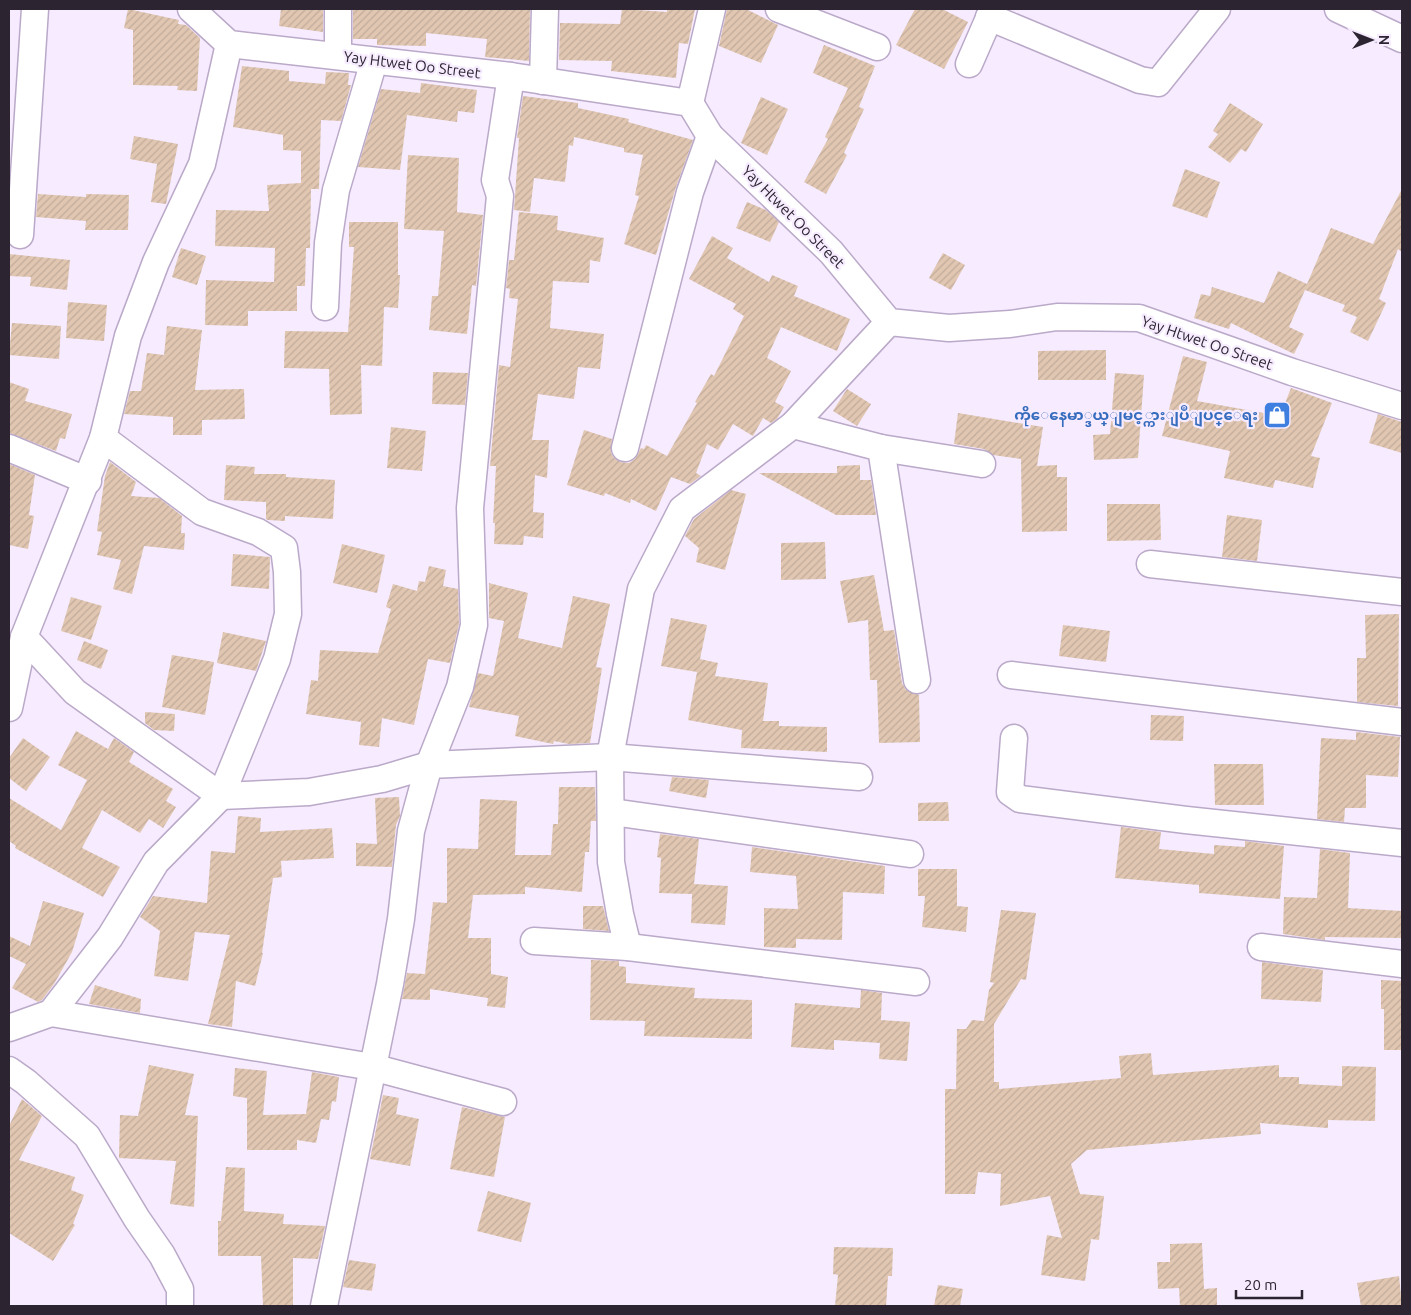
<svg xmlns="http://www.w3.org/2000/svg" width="1411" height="1315" viewBox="0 0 1411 1315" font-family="Ubuntu,'Noto Sans Myanmar',sans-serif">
<defs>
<pattern id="building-hatch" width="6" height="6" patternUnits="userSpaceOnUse" patternTransform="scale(1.25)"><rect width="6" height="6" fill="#e1c7b2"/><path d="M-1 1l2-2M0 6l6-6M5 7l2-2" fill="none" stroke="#c1ab9a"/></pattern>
</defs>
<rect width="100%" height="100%" fill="#f6ebff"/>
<g fill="url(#building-hatch)">
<polygon points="128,9 179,20 178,24 186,25 200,38 197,91 177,90 178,86 133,85 133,30 124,28"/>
<polygon points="281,9 323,9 323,32 279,26"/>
<polygon points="353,9 530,9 529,61 485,57 487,39 426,33 426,46 377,45 377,39 353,39"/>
<polygon points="622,9 667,12 667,9 695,9 688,44 679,43 676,78 611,71 612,61 559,60 560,23 620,24"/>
<polygon points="727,9 746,9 778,25 761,63 719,46"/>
<polygon points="915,9 942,9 968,22 944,69 896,45"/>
<polygon points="824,45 875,66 859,107 864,109 844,153 847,155 826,194 804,182 828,139 825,137 848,88 813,73"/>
<polygon points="242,66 289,71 289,81 325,84 326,72 349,73 348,85 351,85 341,121 321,120 319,189 311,189 310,248 306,248 305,286 297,286 297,311 248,311 248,326 205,325 206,280 274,282 275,248 215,246 216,210 269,211 267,185 301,183 301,151 283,150 283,135 233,127"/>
<polygon points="421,83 477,90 474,113 458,111 457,122 407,115 400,170 358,167 381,89 420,93"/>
<polygon points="523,96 578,103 578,108 629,119 628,122 693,140 676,187 656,255 624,244 639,196 635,195 643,155 624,152 624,148 574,137 573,146 569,145 565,182 534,178 530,212 514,210 519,138 517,138"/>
<polygon points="761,97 788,109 767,155 741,143"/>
<polygon points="1230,103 1263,124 1246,152 1241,149 1230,163 1208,147 1218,134 1213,131"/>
<polygon points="134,136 178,144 166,204 151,202 157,164 130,159"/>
<polygon points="408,155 459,158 457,212 483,215 476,286 472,285 467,334 429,330 432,296 438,296 444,231 404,229"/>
<polygon points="1185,169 1220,182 1207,218 1172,206"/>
<polygon points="1402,189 1402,252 1398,249 1379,299 1386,303 1368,341 1350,332 1357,317 1342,311 1345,305 1305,290 1289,327 1304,334 1294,354 1231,323 1229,329 1194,318 1201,294 1210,296 1212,287 1264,303 1278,271 1307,284 1331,228 1373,244"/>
<polygon points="38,194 86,197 86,194 129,195 128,230 85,230 86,221 36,217"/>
<polygon points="747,202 766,210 779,222 770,242 736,228"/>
<polygon points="519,212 558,216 557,230 604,238 600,262 590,260 589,283 553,281 550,328 604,334 600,369 578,367 574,399 538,394 532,440 549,440 547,478 535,475 533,512 544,513 543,538 524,536 523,545 494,544 495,523 493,523 496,466 490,466 499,365 510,367 518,299 509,298 510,289 506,288 509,260 514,260"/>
<polygon points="349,222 398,222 398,275 400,275 398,308 384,307 382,366 361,365 362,414 330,415 329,369 284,368 285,331 348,332 354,247 349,247"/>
<polygon points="712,236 733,248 727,258 769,282 772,275 798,286 794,296 850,319 837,351 781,327 767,358 791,371 775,402 784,407 777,419 771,423 763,418 753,436 733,424 718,450 707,444 696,473 701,476 690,484 671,477 656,511 631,499 630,503 605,493 604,496 567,485 584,430 612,439 611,453 614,458 621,462 629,463 635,459 641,448 644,449 646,445 667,456 697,403 695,402 711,374 714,376 744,316 733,309 736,304 689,279"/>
<polygon points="181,248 206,256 197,285 172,277"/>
<polygon points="943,253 965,265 951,290 929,278"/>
<polygon points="9,254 70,260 67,290 30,286 31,277 9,276"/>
<polygon points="68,302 107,305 104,341 66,338"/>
<polygon points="12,323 61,326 59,359 9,355"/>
<polygon points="167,326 202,330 195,390 244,389 245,419 202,420 202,435 173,435 173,417 124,414 130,391 141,391 147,353 164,355"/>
<polygon points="1106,350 1106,380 1038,380 1038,351"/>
<polygon points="1183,356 1207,362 1197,401 1280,416 1291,388 1332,403 1311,456 1320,458 1313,488 1275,480 1273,488 1224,478 1230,451 1162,436"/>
<polygon points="433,372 468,373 465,405 432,404"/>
<polygon points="1115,373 1144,375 1138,458 1094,460 1093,435 1110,434"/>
<polygon points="9,382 29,389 25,401 72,414 65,439 60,438 56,451 9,433"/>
<polygon points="847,389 871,404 857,426 833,411"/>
<polygon points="958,413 1043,427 1037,466 1057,465 1057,477 1067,477 1067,531 1022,532 1021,459 993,455 984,449 954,444"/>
<polygon points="1378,414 1402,422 1402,453 1369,443"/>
<polygon points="391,427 426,431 422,471 387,468"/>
<polygon points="110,462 136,482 131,496 159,498 182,516 181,533 185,533 184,550 144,546 132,594 113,589 121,560 97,555 102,532 97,531 105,476"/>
<polygon points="9,464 35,475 29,515 34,516 28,549 9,545"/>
<polygon points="226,465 255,467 254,474 286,474 286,477 335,480 333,519 285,516 285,521 268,520 266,519 266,502 224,500"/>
<polygon points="860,465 860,480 871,480 876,515 836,515 759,473 837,473 837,466"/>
<polygon points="731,490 746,494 725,570 696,562 699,548 685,536 694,519"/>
<polygon points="1107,504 1160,504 1161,540 1107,541"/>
<polygon points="1227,515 1262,520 1257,561 1222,557"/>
<polygon points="825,542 826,579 781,580 781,543"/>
<polygon points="342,544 385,555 377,593 333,583"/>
<polygon points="233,554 270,557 269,589 231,586"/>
<polygon points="429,566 446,570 443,586 458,589 459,624 450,663 428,659 414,725 382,718 379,747 359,745 361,722 306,714 311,680 318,681 320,650 378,653 391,609 386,607 393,584 417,591 419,581 425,582"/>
<polygon points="874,575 884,631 894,630 902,683 906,690 919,695 920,742 879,743 877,680 870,680 868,620 848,623 840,581"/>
<polygon points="489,583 528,593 518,638 562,648 573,596 610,604 596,667 602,668 590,743 569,744 554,741 553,744 515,736 519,716 469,707 478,673 493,676 504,621 489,618"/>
<polygon points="71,597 102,606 91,640 61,631"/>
<polygon points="1399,614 1398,706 1357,702 1357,658 1366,658 1365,615"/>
<polygon points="671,618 707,625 700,659 718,663 715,676 768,683 763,721 779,721 779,726 827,727 827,752 741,748 742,730 688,720 697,672 661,666"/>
<polygon points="1063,625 1110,631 1106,662 1059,656"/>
<polygon points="223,632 266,641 256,671 217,663"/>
<polygon points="84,641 108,650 101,669 77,660"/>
<polygon points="172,655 214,662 205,715 162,707"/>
<polygon points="145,712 175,714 174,731 154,730 145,723"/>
<polygon points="1151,715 1184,716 1183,741 1150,740"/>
<polygon points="76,731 108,749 114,738 134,752 129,762 173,789 166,801 176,807 163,828 149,819 140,833 102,810 82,848 120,867 103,897 15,848 16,846 9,841 9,798 61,830 87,780 58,765"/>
<polygon points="1356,732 1400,737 1398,777 1366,775 1366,808 1345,808 1344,822 1317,819 1321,738 1356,740"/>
<polygon points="23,738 50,757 26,791 9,778 9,758"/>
<polygon points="1214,764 1263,764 1264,805 1215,805"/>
<polygon points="672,777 709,780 706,798 669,791"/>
<polygon points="559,787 595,787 596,821 591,821 589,852 585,852 582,892 525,887 525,894 473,895 468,938 491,938 491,974 508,977 505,1008 487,1006 488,998 430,989 430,1000 402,999 407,973 425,974 433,902 447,903 447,848 478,849 480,799 517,801 515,855 551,855 553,824 558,824"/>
<polygon points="399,797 400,816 396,825 392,867 356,866 356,843 377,844 375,798"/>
<polygon points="948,802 949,821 918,821 918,803"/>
<polygon points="238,816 261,818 260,832 332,828 334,858 281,861 282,877 273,878 262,953 263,953 255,986 236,981 232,1027 208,1024 230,935 195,932 188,981 154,976 160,931 140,917 153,896 207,903 211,851 235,853"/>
<polygon points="1121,827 1161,832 1159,849 1214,854 1214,845 1245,847 1245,841 1284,846 1280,899 1199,893 1199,885 1115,878"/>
<polygon points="660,834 699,839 694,884 728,886 725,925 691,923 692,894 659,893 661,858 657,857"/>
<polygon points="752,847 885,866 884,894 843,892 842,940 796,939 796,948 764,947 764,908 798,909 796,876 750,872"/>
<polygon points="1320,849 1350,853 1348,908 1402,911 1402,938 1325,937 1325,940 1283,934 1284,897 1317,898"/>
<polygon points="918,869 957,869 957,906 968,907 966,932 922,927 925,896 918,896"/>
<polygon points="43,901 84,913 72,952 54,984 42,1000 38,1002 12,988 26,964 9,956 9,936 30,946"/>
<polygon points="583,906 603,906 609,931 583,929"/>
<polygon points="1001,910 1036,913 1026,980 1021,979 994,1024 994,1082 999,1082 999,1089 1121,1078 1119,1056 1151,1053 1153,1075 1279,1065 1279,1077 1299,1077 1299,1084 1342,1086 1342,1066 1376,1067 1375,1121 1328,1120 1328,1128 1260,1123 1261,1134 1087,1150 1071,1164 1080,1194 1104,1196 1099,1240 1091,1239 1085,1281 1041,1275 1047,1235 1062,1238 1050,1196 1000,1206 1001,1174 978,1172 975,1194 945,1194 945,1089 956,1089 957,1029 966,1029 972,1020 984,1021 989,990 994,983 990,982"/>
<polygon points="591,960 619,961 619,966 626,967 626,983 695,988 694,998 752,1000 752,1039 644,1036 645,1021 590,1020"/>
<polygon points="1262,962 1323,970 1321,1002 1261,999"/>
<polygon points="1381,980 1402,981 1402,1050 1384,1050 1384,1009 1381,1009"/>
<polygon points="95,985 141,999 140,1013 89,1004"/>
<polygon points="861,990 882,993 881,1020 910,1022 907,1061 879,1059 880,1043 834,1040 834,1050 791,1047 795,1003 860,1008"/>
<polygon points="149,1065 194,1074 185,1115 198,1116 194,1207 170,1204 176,1161 119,1158 120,1115 138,1116"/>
<polygon points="235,1068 267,1071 263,1115 306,1114 312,1072 339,1077 336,1102 332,1101 329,1120 321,1119 316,1143 297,1140 297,1150 247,1150 247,1098 233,1096"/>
<polygon points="383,1095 399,1098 396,1114 419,1119 410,1166 370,1159"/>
<polygon points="22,1099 42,1116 19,1160 75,1177 71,1190 84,1195 73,1224 75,1225 53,1261 9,1233 9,1126"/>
<polygon points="462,1107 505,1117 494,1177 450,1169"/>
<polygon points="226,1167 245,1168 244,1211 284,1214 283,1224 325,1226 318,1259 293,1258 293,1306 263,1306 261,1256 218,1256 218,1221 221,1221"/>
<polygon points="488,1191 531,1203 521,1242 477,1231"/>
<polygon points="1202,1243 1204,1289 1217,1288 1217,1306 1180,1306 1179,1288 1158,1289 1157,1262 1170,1262 1170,1244"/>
<polygon points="834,1247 893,1248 892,1276 888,1276 886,1306 835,1306 838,1275 833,1274"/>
<polygon points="349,1260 376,1264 372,1291 343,1287"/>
<polygon points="1399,1276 1402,1306 1361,1306 1357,1283"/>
<polygon points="938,1285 963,1289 960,1306 934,1306"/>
</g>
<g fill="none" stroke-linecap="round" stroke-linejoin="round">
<g stroke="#baa9c8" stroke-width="29">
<g id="minor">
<polyline points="191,9 229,44 511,76 690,103 710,136 831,252 889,322 949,328 1010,324 1057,317 1139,318 1292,372 1402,406"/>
<polyline points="779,9 877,47"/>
<polyline points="1338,9 1402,39"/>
<polyline points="989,17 1140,80 1158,83 1217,9"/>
<polyline points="338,56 338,9"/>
<polyline points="969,64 993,9"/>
<polyline points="543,81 545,9"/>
<polyline points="690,103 712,9"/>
<polyline points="20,235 35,9"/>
<polyline points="325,307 328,243 336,190 374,61"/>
<polyline points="793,425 881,448 917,680"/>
<polyline points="9,448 88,481"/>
<polyline points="625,448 690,192 710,136"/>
<polyline points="881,448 982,464"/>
<polyline points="1150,564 1402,592"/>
<polyline points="24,637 75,692 221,796 309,792 382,779 429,765 610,757 859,777"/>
<polyline points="1011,675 1402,722"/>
<polyline points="9,708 24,637 103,438 128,336 156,262 202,164 229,44"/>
<polyline points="1014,738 1010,792 1020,799 1186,820 1402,843"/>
<polyline points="612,812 910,854"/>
<polyline points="534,941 628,947 916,982"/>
<polyline points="628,947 620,914 611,862 610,757 641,589 682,509 793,425 889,322"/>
<polyline points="1261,947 1402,964"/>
<polyline points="51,1013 372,1067 503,1102"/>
<polyline points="9,1028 51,1013 110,937 156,862 221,796 277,659 288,614 287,572 284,548 258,532 202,512 103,438"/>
<polyline points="9,1070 26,1082 87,1136 137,1219 162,1255 180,1289 180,1306"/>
<polyline points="324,1306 390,984 401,919 411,831 429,765 460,687 474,625 470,508 500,196 495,180 511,76"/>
</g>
</g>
<use href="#minor" stroke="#fff" stroke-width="26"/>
</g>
<defs>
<g id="shop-square" transform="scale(1.4375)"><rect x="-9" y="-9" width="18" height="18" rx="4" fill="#3f7fe0" stroke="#f6ebff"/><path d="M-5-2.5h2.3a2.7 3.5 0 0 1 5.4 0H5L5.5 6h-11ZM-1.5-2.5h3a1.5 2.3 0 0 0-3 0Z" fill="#fff"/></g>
</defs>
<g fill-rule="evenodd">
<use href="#shop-square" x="1277" y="415"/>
</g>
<g text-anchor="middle" stroke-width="4.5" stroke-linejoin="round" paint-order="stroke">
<g font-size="15" fill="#2c2531" stroke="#f6ebff">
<text transform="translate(412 65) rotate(7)" y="5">Yay Htwet Oo Street</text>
<text transform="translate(793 217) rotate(45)" y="5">Yay Htwet Oo Street</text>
<text transform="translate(1207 343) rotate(19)" y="5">Yay Htwet Oo Street</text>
</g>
<g font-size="15" font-weight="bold" fill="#366cbe" stroke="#f6ebff" text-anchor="end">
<text x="1258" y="420">ကိုေနေမာ္ဒယ္ျမင့္ကားျပဳျပင္ေရး</text>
</g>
</g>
<rect width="1411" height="1315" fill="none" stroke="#2c2531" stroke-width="20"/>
<g transform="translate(1371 40) rotate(90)" stroke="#f6ebff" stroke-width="4" paint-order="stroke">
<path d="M0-4L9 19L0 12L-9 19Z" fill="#2c2531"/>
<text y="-8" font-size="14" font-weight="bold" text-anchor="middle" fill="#2c2531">N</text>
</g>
<path d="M1236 1290v8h66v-8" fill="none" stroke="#2c2531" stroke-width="2.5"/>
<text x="1244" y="1290" font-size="15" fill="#2c2531" stroke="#f6ebff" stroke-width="4" paint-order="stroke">20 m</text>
</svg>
